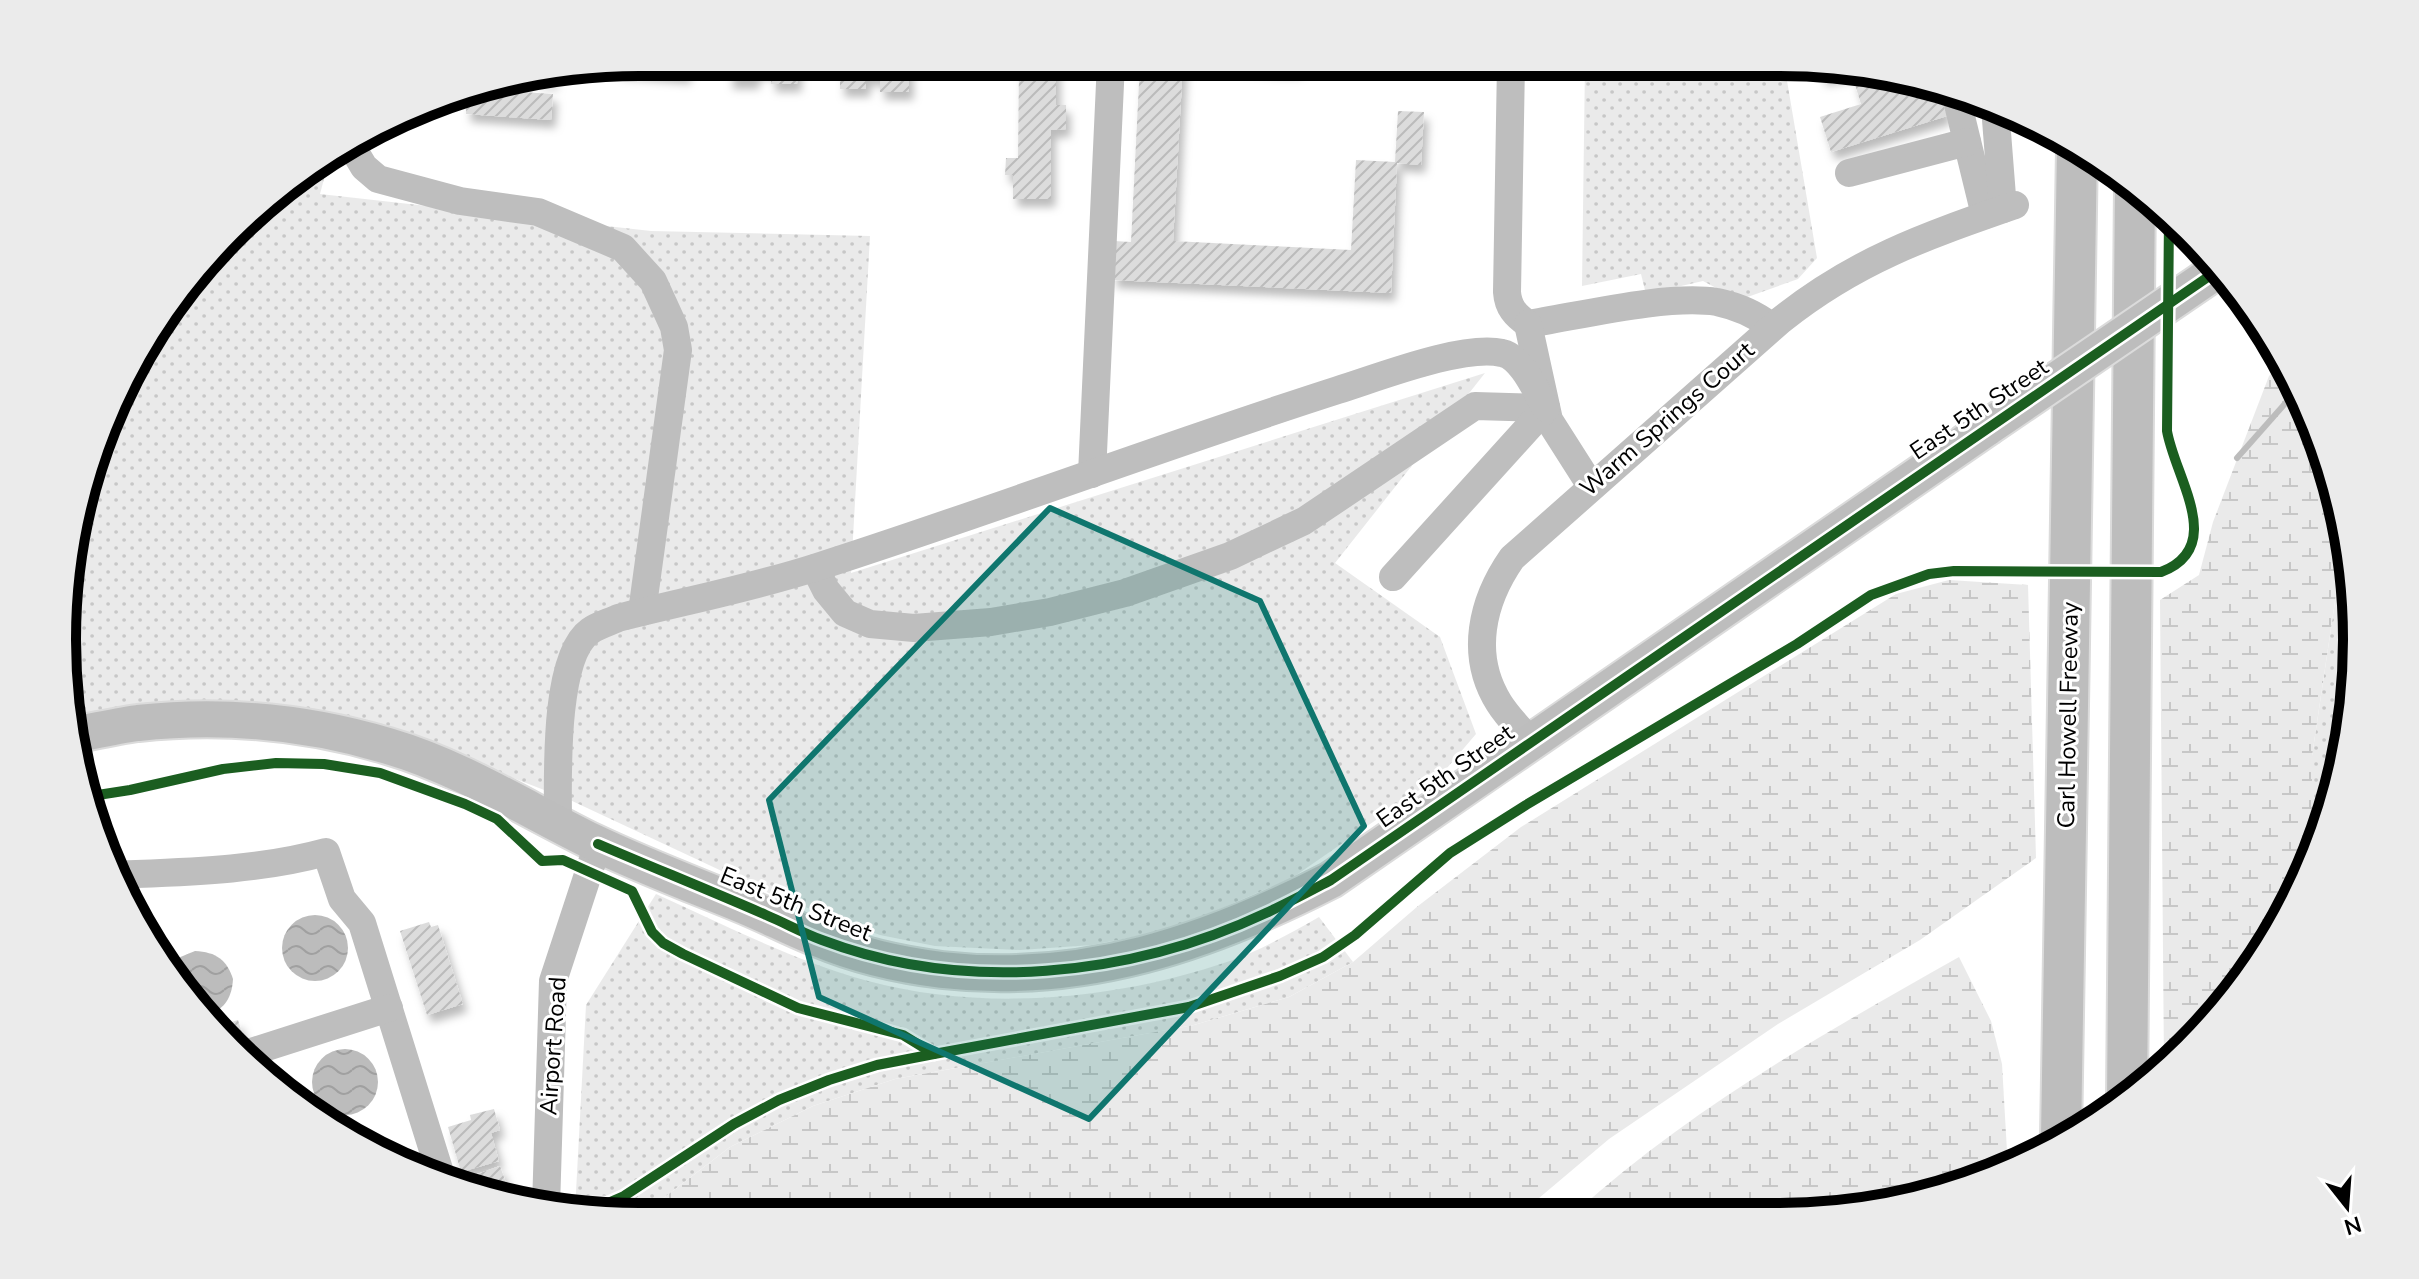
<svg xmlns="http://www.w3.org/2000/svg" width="2419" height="1279" viewBox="0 0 2419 1279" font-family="'Nunito Sans',sans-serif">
<defs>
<pattern id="grass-dots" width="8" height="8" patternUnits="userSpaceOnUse" patternTransform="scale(2)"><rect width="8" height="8" fill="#eaeaea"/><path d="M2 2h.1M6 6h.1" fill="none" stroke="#c7c7c7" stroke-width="1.8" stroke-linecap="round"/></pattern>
<pattern id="wetland-marsh" width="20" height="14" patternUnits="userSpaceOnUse" patternTransform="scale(2)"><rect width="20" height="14" fill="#eaeaea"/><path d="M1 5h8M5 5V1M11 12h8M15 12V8" fill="none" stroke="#c7c7c7"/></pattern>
<pattern id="water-waves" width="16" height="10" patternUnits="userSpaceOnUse" patternTransform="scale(2)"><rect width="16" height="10" fill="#bcbcbc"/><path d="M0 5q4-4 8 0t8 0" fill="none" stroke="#a0a0a0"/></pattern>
<pattern id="building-hatch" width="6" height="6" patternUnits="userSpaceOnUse" patternTransform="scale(2)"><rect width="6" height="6" fill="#dcdcdc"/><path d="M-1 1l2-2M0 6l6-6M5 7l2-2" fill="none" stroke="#bbb"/></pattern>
<filter id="shadow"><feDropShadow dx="4.5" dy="8" stdDeviation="4" flood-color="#0004"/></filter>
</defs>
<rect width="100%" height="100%" fill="#fff"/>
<g fill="url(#grass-dots)">
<polygon points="1585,63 1784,63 1817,258 1798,279 1739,300 1703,281 1646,294 1641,274 1582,286"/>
<polygon points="329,160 320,194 651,231 870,236 851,573 1485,373 1335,563 1440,637 1476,734 1441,775 1292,878 1199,918 1148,934 1092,945 1020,950 935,946 880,935 773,895 570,800 431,746 316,710 258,703 196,703 70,717 63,678 82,490 159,319 288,182"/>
<polygon points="2345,534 2352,565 2356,678 2337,789 2312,856 2312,756"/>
<path d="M656 894C725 925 794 961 868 981 983 1012 1115 1000 1227 962 1259 951 1289 934 1319 917L1353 962 1289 997 1194 1025 895 1079 813 1106 730 1147 640 1216H602L575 1211 586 1005Z"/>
</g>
<g fill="url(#wetland-marsh)">
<polygon points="2284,361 2326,454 2345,534 2312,756 2312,856 2297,895 2214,1020 2164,1067 2160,600 2199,575 2213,522 2269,376"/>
<polygon points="1949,580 2028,585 2036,858 1920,940 1778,1024 1609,1139 1526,1209 1515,1213 640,1216 730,1147 813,1106 895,1079 1194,1025 1289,997 1353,962 1418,906 1521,827 1896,594"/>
<path d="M1959 957 1991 1021 2002 1064 2008 1169 2001 1173 1855 1212 1575 1213C1688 1110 1826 1032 1959 957Z"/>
</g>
<g fill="url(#water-waves)">
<circle cx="315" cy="948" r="33"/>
<path d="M195 951C216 952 227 960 233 979 232 997 225 1009 208 1015L172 966 178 958Z"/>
<circle cx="345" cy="1082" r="33"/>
</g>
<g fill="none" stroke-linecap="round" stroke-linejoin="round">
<polyline stroke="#bcbcbc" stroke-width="6" points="2237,458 2297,390"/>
</g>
<g fill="url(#building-hatch)" filter="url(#shadow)">
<polygon points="640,62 687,62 686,76 617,70 617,66"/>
<polygon points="729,62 798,62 797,84 771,84 771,71 756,71 755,81 728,81"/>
<polygon points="840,62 898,62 898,65 909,65 909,92 880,92 880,78 866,78 866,89 840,89"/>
<polygon points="1019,62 1056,62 1056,105 1066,105 1066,129 1051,130 1051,199 1013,199 1013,175 1005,175 1006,158 1018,158"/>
<polygon points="1140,63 1183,63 1173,241 1351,250 1356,160 1395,162 1398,111 1424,112 1421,165 1397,163 1391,293 1112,280 1114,241 1131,242"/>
<polygon points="1238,63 1298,63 1298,69 1277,69 1238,65"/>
<polygon points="1819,64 1851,69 1852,72 1822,78"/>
<polygon points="1872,72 1890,75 1896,94 1932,83 1937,85 1947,116 1831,152 1820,117 1861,104 1853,78"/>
<polygon points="554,76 553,82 533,81 533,80"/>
<polygon points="523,81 523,92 553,94 551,120 466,114 467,90 499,88 499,85"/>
<polygon points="429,922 431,927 438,925 463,1004 427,1015 400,931"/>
<polygon points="238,1020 245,1042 230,1047 216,1027"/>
<polygon points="494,1109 500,1130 491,1133 499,1161 461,1172 448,1127 471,1120 470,1115"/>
<polygon points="500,1166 508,1189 486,1196 473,1191 469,1177"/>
</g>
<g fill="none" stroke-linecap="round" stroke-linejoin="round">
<g stroke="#dbdbdb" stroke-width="40">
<path id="major" d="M73 735C94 731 116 726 138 723 222 714 308 722 388 746 460 767 526 809 593 842 641 865 691 884 740 904 767 915 793 929 819 939 857 955 901 965 942 970 1083 986 1208 943 1331 880L1988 427"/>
</g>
<g stroke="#dbdbdb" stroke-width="44">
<g id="highway">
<polyline points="2127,1100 2135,185"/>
<polyline points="2061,1138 2077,148"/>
</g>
</g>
<g stroke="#bebebe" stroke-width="28">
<path d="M1511 63 1507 292C1508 307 1515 315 1528 324 1579 316 1667 294 1717 302 1736 306 1757 315 1772 327"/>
<polyline points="1955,92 1985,215"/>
<polyline points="1995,107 2003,209"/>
<polyline points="352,147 364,167 378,179 460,201 538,212 623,248 653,281 674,327 678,350 642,612"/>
<polyline points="1849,173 1967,142"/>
<polyline points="1528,324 1549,420 1591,486"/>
<polyline points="1092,474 1111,62"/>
<polyline points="815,568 826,590 845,613 870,624 914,628 991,622 1050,612 1125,593 1230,556 1304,521 1475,406 1546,408"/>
<polyline points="1393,577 1546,408"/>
<path d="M1530 741C1520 729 1507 716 1499 703 1469 655 1482 601 1512 558L1781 320C1856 260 1926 236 2015 205"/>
<path d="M558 824C558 781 553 657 590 631 598 625 610 622 618 618 685 601 752 588 817 567 992 511 1163 446 1338 390 1377 378 1463 344 1502 353 1522 357 1536 391 1546 408"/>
<path d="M114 875C184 872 257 871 326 852L342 899 362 923 442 1179"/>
<polyline points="242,1055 389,1008"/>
<polyline points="546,1207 553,981 598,844"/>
</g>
<use href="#major" stroke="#bdbdbd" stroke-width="36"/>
<use href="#highway" stroke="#bdbdbd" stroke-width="40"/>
<g stroke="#dbdbdb" stroke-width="40" stroke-linecap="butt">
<polyline id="major-bridge" points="1988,427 2221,268"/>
</g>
<use href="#major-bridge" stroke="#bdbdbd" stroke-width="36"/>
<g stroke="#fff" stroke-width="15">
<g id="cycleway">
<polyline points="85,797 130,790 223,769 276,763 324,764 380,773 465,804 497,819 542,861 563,860 632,891 652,932 663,943 683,954 798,1008 903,1035 934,1054"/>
<path d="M598 844C654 868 711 891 766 915 785 923 803 933 822 940 964 994 1130 977 1266 913 1288 903 1310 891 1331 880L2221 268"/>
<path d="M546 1204 608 1203 624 1196 734 1124 779 1100 829 1080 877 1065 934 1054 1189 1007 1280 976 1323 957 1355 935 1450 853 1526 805 1797 644 1871 595 1929 574 1954 571 2161 572C2227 547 2175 478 2167 431L2169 217"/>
</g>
</g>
<use href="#cycleway" stroke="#1b5e20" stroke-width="10"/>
</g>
<path fill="#0f766e" fill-opacity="0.2" stroke="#0f766e" stroke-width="6" stroke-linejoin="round" d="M1050 508 1260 601 1364 826 1089 1119 819 997 769 800Z"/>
<g text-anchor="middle" stroke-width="6" stroke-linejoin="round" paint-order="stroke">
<g font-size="24" fill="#000" stroke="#fff">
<text transform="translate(1979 409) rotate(-34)" y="8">East 5th Street</text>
<text transform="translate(1667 419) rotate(-41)" y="8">Warm Springs Court</text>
<text transform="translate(2068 715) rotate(-89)" y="8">Carl Howell Freeway</text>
<text transform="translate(1445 776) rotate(-35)" y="8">East 5th Street</text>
<text transform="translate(796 904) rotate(22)" y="8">East 5th Street</text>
<text transform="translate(553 1046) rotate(-86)" y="8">Airport Road</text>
</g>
</g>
<path d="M0 0H2419V1279H0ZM639 76H1780A563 563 0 0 1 2343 639V640A563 563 0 0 1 1780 1203H639A563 563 0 0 1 76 640V639A563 563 0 0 1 639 76Z" fill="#ebebeb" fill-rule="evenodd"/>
<path fill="none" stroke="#000" stroke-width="10" d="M639 76H1780A563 563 0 0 1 2343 639V640A563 563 0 0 1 1780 1203H639A563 563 0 0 1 76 640V639A563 563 0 0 1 639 76Z"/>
<g transform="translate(2347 1207) rotate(163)" stroke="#ffffff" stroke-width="6" paint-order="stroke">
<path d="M0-6L14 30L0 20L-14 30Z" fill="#000000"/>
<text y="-12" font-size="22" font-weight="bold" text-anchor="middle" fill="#000000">N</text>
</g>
</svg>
